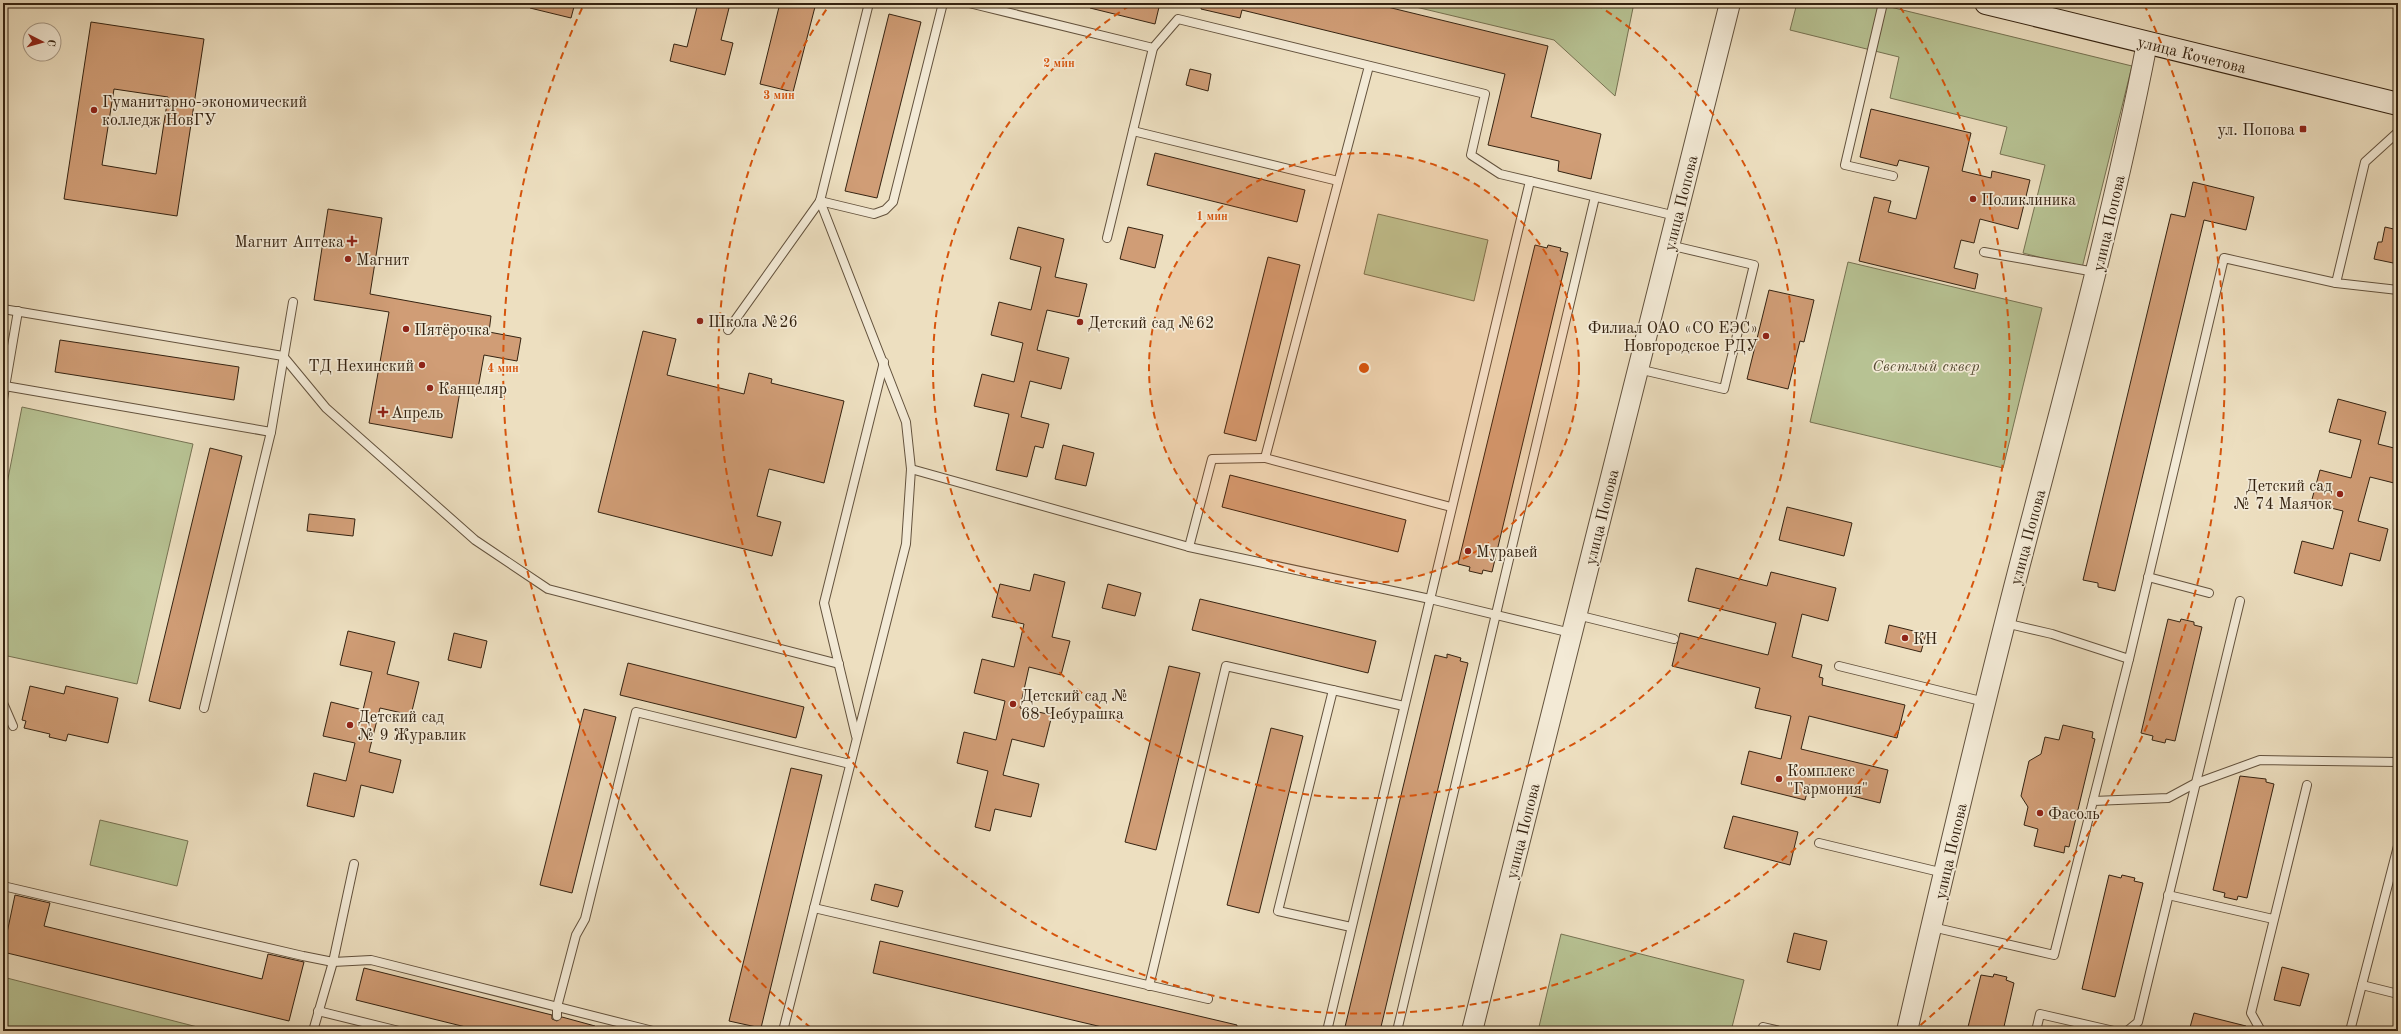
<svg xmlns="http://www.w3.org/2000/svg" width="2401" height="1034" viewBox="0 0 2401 1034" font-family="'Old Standard TT',serif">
<rect width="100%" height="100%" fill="#eddfc0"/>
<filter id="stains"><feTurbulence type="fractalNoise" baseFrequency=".005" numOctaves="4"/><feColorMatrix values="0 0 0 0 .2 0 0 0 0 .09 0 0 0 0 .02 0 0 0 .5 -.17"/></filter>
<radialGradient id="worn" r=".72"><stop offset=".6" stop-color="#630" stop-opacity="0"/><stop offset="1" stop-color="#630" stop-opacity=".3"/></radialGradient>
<g fill="#b7c293" stroke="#767252">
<polygon points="1399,3 1634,3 1615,96 1554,40"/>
<polygon points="1797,3 1874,3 2132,66 2082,268 2023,253 2045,165 2000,154 2007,127 1890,98 1899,57 1790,30"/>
<polygon points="1378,214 1488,240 1474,301 1364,274"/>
<polygon points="1848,262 2042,308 2003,468 1810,422"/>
<polygon points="22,407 193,444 137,684 3,655 3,504"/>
<polygon points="100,820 188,841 177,886 90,865"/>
<polygon points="1561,934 1744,980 1731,1031 1538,1031"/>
<polygon points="3,977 213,1031 3,1031"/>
</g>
<g fill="#d09d76" stroke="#352311" fill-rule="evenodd">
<polygon points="531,3 575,3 571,18 530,8"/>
<polygon points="698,3 711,3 729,8 721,40 733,43 725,75 670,61 674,44 687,47"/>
<polygon points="780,3 816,3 793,92 760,84"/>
<polygon points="1091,3 1160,3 1155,24 1090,8"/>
<polygon points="1202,3 1371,3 1548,46 1531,117 1601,134 1591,179 1558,171 1559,161 1488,145 1505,74 1242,10 1240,18 1201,9"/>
<polygon points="889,14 921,22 877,198 845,191"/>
<path d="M91 22 204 39 177 216 64 199ZM114 89 168 97 156 174 102 165Z"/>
<polygon points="1190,69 1211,74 1208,91 1186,85"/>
<polygon points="1871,109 1971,133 1962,171 1991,178 1992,171 2030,180 2018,229 1980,219 1974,243 1961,240 1954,268 1978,274 1975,289 1859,261 1874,197 1891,201 1888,212 1916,219 1929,167 1899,160 1897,166 1860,157"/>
<polygon points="1155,153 1305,190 1297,222 1147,185"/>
<polygon points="2193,182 2254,197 2246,230 2204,220 2115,591 2098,587 2098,583 2083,580 2171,214 2185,217"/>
<polygon points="328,209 382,218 370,294 491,316 489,332 521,338 517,361 484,355 477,394 460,391 452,438 369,423 389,312 314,300"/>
<polygon points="1018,227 1064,239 1055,277 1087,284 1079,317 1047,310 1037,350 1069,358 1061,389 1030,381 1021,417 1049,424 1043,448 1035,446 1027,477 996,470 1009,414 974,406 982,374 1014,382 1023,343 991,335 999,302 1031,310 1041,267 1010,259"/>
<polygon points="1128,227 1163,235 1155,268 1120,259"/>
<polygon points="2385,227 2398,230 2398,264 2374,259 2378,242 2382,242"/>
<polygon points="1535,245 1547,248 1548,245 1561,248 1560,251 1568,253 1492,572 1483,570 1482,574 1469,571 1470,567 1458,564"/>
<polygon points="1268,257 1300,265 1256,441 1224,433"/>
<polygon points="1769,290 1814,300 1804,342 1800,341 1788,389 1747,379"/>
<polygon points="643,331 676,339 667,375 744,394 749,373 772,379 771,383 844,401 824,483 769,469 757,516 781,522 772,556 598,512"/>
<polygon points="60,340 239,367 234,400 55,372"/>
<polygon points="2338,399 2386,412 2378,444 2398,449 2398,484 2370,477 2358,521 2388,529 2380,561 2350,553 2342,586 2294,573 2302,541 2333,549 2343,511 2311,503 2320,470 2351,478 2361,440 2329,432"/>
<polygon points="1063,445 1094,453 1086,486 1055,479"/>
<polygon points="210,448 242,456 180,709 149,701"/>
<polygon points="1230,475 1406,520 1398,552 1222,507"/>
<polygon points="1787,507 1852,523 1844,556 1779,540"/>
<polygon points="309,514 355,519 353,536 307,531"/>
<polygon points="1696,568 1767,586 1771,572 1836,588 1828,621 1802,614 1792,657 1822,665 1819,677 1823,678 1822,685 1905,705 1897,738 1809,716 1801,749 1888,770 1880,803 1809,785 1805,800 1741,784 1749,751 1781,759 1791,716 1755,708 1760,688 1672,666 1680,633 1768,655 1776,623 1688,601"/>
<polygon points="1034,574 1065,582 1052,637 1070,641 1061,675 1029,667 1020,708 1052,715 1044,747 1012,739 1003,775 1039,784 1031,817 995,809 990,831 975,827 988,771 957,763 964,732 996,740 1005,701 974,693 982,659 1014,667 1024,624 992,617 1000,584 1030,591"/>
<polygon points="1108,584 1141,593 1135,616 1102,608"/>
<polygon points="1200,599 1376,641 1368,673 1192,630"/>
<polygon points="2168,619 2180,622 2181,619 2194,622 2194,625 2202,627 2175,741 2166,739 2165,743 2152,740 2153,736 2141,733"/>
<polygon points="1889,625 1926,634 1921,652 1885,643"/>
<polygon points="348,631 395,642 387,674 419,682 411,715 380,708 369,752 401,760 393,793 361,785 354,817 307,806 314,773 346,781 355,743 323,736 331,702 363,710 372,672 340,665"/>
<polygon points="454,633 487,641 481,668 448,660"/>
<polygon points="1447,654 1461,658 1460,661 1468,663 1380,1031 1344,1031 1435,655 1447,658"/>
<polygon points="628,663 804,707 796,738 620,695"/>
<polygon points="1169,666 1200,673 1156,850 1125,842"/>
<polygon points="30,686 64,694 66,686 118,698 108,743 68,734 66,741 49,737 50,734 24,728 26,721 22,720"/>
<polygon points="584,709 616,717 572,893 540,885"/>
<polygon points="2063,725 2093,732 2092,738 2095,739 2069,847 2065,846 2064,853 2034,846 2038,829 2024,825 2028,807 2021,796 2029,761 2041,754 2045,737 2059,740"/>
<polygon points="1271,728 1303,736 1259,913 1227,905"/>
<polygon points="791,768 822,775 761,1028 729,1021"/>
<polygon points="2240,776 2266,779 2266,782 2274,784 2247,898 2238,896 2237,900 2224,897 2225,893 2213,890"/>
<polygon points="1733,816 1798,832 1790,865 1724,848"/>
<polygon points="2109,875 2121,878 2122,875 2135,878 2134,881 2143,883 2115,997 2082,989"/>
<polygon points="875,884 903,891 898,907 871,900"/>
<polygon points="15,895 50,903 44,926 262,979 268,954 304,962 289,1021 3,952"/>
<polygon points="1794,933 1827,941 1820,970 1787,962"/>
<polygon points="880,941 1237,1025 1236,1031 1119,1031 873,973"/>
<polygon points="2282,967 2309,974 2300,1006 2274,1000"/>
<polygon points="364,968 552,1015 552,1019 557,1021 562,1017 595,1026 595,1031 482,1031 356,1000"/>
<polygon points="1994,974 2007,977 2006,980 2014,983 2003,1031 1967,1031 1981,975 1993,977"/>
<polygon points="2194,1013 2246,1026 2245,1031 2189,1031"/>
</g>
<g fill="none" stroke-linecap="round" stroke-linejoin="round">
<g stroke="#63523d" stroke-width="10">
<g id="service">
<polyline points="969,3 1153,48 1178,19 1485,94 1471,155 1500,174 1676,216"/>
<polyline points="1883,3 1845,165 1893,176"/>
<polyline points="1369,66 1265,458 1451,507"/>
<polyline points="1133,131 1338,181"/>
<polyline points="2398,132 2365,162 2336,283 2398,290"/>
<polyline points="820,201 874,214 885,210 893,202 943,3"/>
<polyline points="1107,238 1153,48"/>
<polyline points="1984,252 2095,272"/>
<polyline points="3,309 283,356 326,408 475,540 548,589 839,664"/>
<polyline points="728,330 820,201 869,3"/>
<polyline points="1638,369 1724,389 1754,265 1669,245"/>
<polyline points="5,386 271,432"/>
<polyline points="3,399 18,311"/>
<polyline points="911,469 1189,547 1430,599 1571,633"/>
<polyline points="1189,547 1212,459 1265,458"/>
<polyline points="2148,577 2209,593"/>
<polyline points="1577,615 1674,639"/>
<polyline points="2005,623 2052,634 2129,659 2224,258 2336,283"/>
<polyline points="1839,666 1985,702"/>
<polyline points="1333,690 1278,911 1351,927"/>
<polyline points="3,703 13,726"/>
<polyline points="204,708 271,432 293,302"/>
<polyline points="856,736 824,603 884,362"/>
<polyline points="2093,801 2129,659"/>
<polyline points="1819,843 1944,873"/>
<polyline points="3,886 303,956 333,962 371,960 653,1031"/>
<polyline points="2168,895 2273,919"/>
<polyline points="814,908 1208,999"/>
<polyline points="1932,927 2054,955 2093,801 2168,798 2194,784 2260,760 2398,762"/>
<polyline points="2362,985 2398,994"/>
<polyline points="1149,986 1226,666 1404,706"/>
<polyline points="318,1011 399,1031"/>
<polyline points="557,1016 557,1007 576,935 585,919 636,712 850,764"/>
<polyline points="313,1031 333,962 354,864"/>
<polyline points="783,1031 906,544 911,469 906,422 820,201"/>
<polyline points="1327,1031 1530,181"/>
<polyline points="1397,1031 1595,197"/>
<polyline points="1762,1031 1763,1027 1780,1031"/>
<polyline points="2036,1031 2040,1014 2114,1031"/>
<polyline points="2127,1031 2138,1022 2240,601"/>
<polyline points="2261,1031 2251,1013 2307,785"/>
<polyline points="2350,1031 2398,846"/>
</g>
</g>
<g stroke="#63523d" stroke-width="22">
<g id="tertiary">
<polyline points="1472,1031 1730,3"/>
<path d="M1907 1031C1943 875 1980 719 2020 564 2065 391 2113 218 2147 43"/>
</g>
</g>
<g stroke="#352311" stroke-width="24">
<polyline id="secondary" points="1986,3 2398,104"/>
</g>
<use href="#service" stroke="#f3ead6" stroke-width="8"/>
<use href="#tertiary" stroke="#f3ead6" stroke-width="20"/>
<use href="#secondary" stroke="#f3ead6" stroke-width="22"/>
</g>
<circle cx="1364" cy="368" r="215" fill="#d6540c" fill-opacity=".12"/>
<g fill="none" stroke="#d6540c" stroke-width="2" stroke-dasharray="7 5">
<circle cx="1364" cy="368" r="215"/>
<path d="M1596 4A431 431 0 1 1 1132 4"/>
<path d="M1900 7A646 646 0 1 1 828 7"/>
<path d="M811 1028A861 861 0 0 1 584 4M2144 4A861 861 0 0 1 1917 1028"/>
</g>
<g fill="#8f2418" stroke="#f3ead6" stroke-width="1.5">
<circle cx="94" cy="110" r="4"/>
<rect x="2299" y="125" width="8" height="8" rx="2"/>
<circle cx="1973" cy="199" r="4"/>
<path d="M350 235h4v4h4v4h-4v4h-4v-4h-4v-4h4z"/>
<circle cx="348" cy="259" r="4"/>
<circle cx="700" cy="321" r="4"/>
<circle cx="1080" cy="322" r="4"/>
<circle cx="406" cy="329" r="4"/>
<circle cx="1766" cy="336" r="4"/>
<circle cx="422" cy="365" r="4"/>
<circle cx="430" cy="388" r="4"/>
<path d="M381 406h4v4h4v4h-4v4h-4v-4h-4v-4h4z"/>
<circle cx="2340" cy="494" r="4"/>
<circle cx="1468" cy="551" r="4"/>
<circle cx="1905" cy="638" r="4"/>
<circle cx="1013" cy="704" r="4"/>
<circle cx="350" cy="725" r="4"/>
<circle cx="1779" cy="779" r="4"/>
<circle cx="2040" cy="813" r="4"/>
</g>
<g text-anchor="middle" stroke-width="3.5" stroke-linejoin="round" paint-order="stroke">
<g font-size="16" fill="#352311" stroke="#f3ead6">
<text transform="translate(2192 54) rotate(14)" y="6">улица Кочетова</text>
<text transform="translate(1680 203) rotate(-76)" y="6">улица Попова</text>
<text transform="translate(2108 223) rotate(-77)" y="6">улица Попова</text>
<text transform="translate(1601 517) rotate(-76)" y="6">улица Попова</text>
<text transform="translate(2027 537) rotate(-75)" y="6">улица Попова</text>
<text transform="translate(1522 831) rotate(-76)" y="6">улица Попова</text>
<text transform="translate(1950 851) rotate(-77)" y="6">улица Попова</text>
</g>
<g font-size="16" fill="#352311" stroke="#f3ead6" text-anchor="start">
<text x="102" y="107">Гуманитарно-экономический<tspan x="102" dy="18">колледж НовГУ</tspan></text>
<text x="2295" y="135" text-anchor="end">ул. Попова</text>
<text x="1981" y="205">Поликлиника</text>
<text x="344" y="247" text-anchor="end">Магнит Аптека</text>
<text x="356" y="265">Магнит</text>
<text x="708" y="327">Школа №26</text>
<text x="1088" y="328">Детский сад №62</text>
<text x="1758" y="333" text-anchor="end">Филиал ОАО «СО ЕЭС»<tspan x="1758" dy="18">Новгородское РДУ</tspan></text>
<text x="414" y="335">Пятёрочка</text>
<text x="414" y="371" text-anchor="end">ТД Нехинский</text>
<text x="438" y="394">Канцеляр</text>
<text x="391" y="418">Апрель</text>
<text x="2332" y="491" text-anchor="end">Детский сад<tspan x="2332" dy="18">№ 74 Маячок</tspan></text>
<text x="1476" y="557">Муравей</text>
<text x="1913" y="644">КН</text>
<text x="1021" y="701">Детский сад №<tspan x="1021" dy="18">68 Чебурашка</tspan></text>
<text x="358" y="722">Детский сад<tspan x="358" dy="18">№ 9 Журавлик</tspan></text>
<text x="1787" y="776">Комплекс<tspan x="1787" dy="18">"Гармония"</tspan></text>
<text x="2048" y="819">Фасоль</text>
</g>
<g font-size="16" font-style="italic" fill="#564b32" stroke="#f3ead6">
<text x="1926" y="371">Светлый сквер</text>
</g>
</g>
<circle cx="1364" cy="368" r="6" fill="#d6540c" stroke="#f3ead6" stroke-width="2"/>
<g font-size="12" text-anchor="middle" font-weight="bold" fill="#d6540c" stroke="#f3ead6" stroke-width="3.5" stroke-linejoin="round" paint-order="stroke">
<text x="1059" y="67">2 мин</text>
<text x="779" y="99">3 мин</text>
<text x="1212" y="220">1 мин</text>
<text x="503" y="372">4 мин</text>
</g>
<rect width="2401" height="1034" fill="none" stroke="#eddfc0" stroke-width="16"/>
<rect x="4" y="4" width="2393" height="1026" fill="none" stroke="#352311" stroke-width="2"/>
<rect x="8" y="8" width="2385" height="1018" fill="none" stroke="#352311"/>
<g transform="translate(42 42) rotate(96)"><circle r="19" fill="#f3ead6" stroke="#a79a87"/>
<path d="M0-3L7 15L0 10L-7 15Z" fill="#8f2418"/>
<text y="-6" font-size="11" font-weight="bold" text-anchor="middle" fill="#352311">С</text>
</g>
<rect width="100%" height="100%" filter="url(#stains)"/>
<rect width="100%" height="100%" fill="url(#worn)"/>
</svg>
